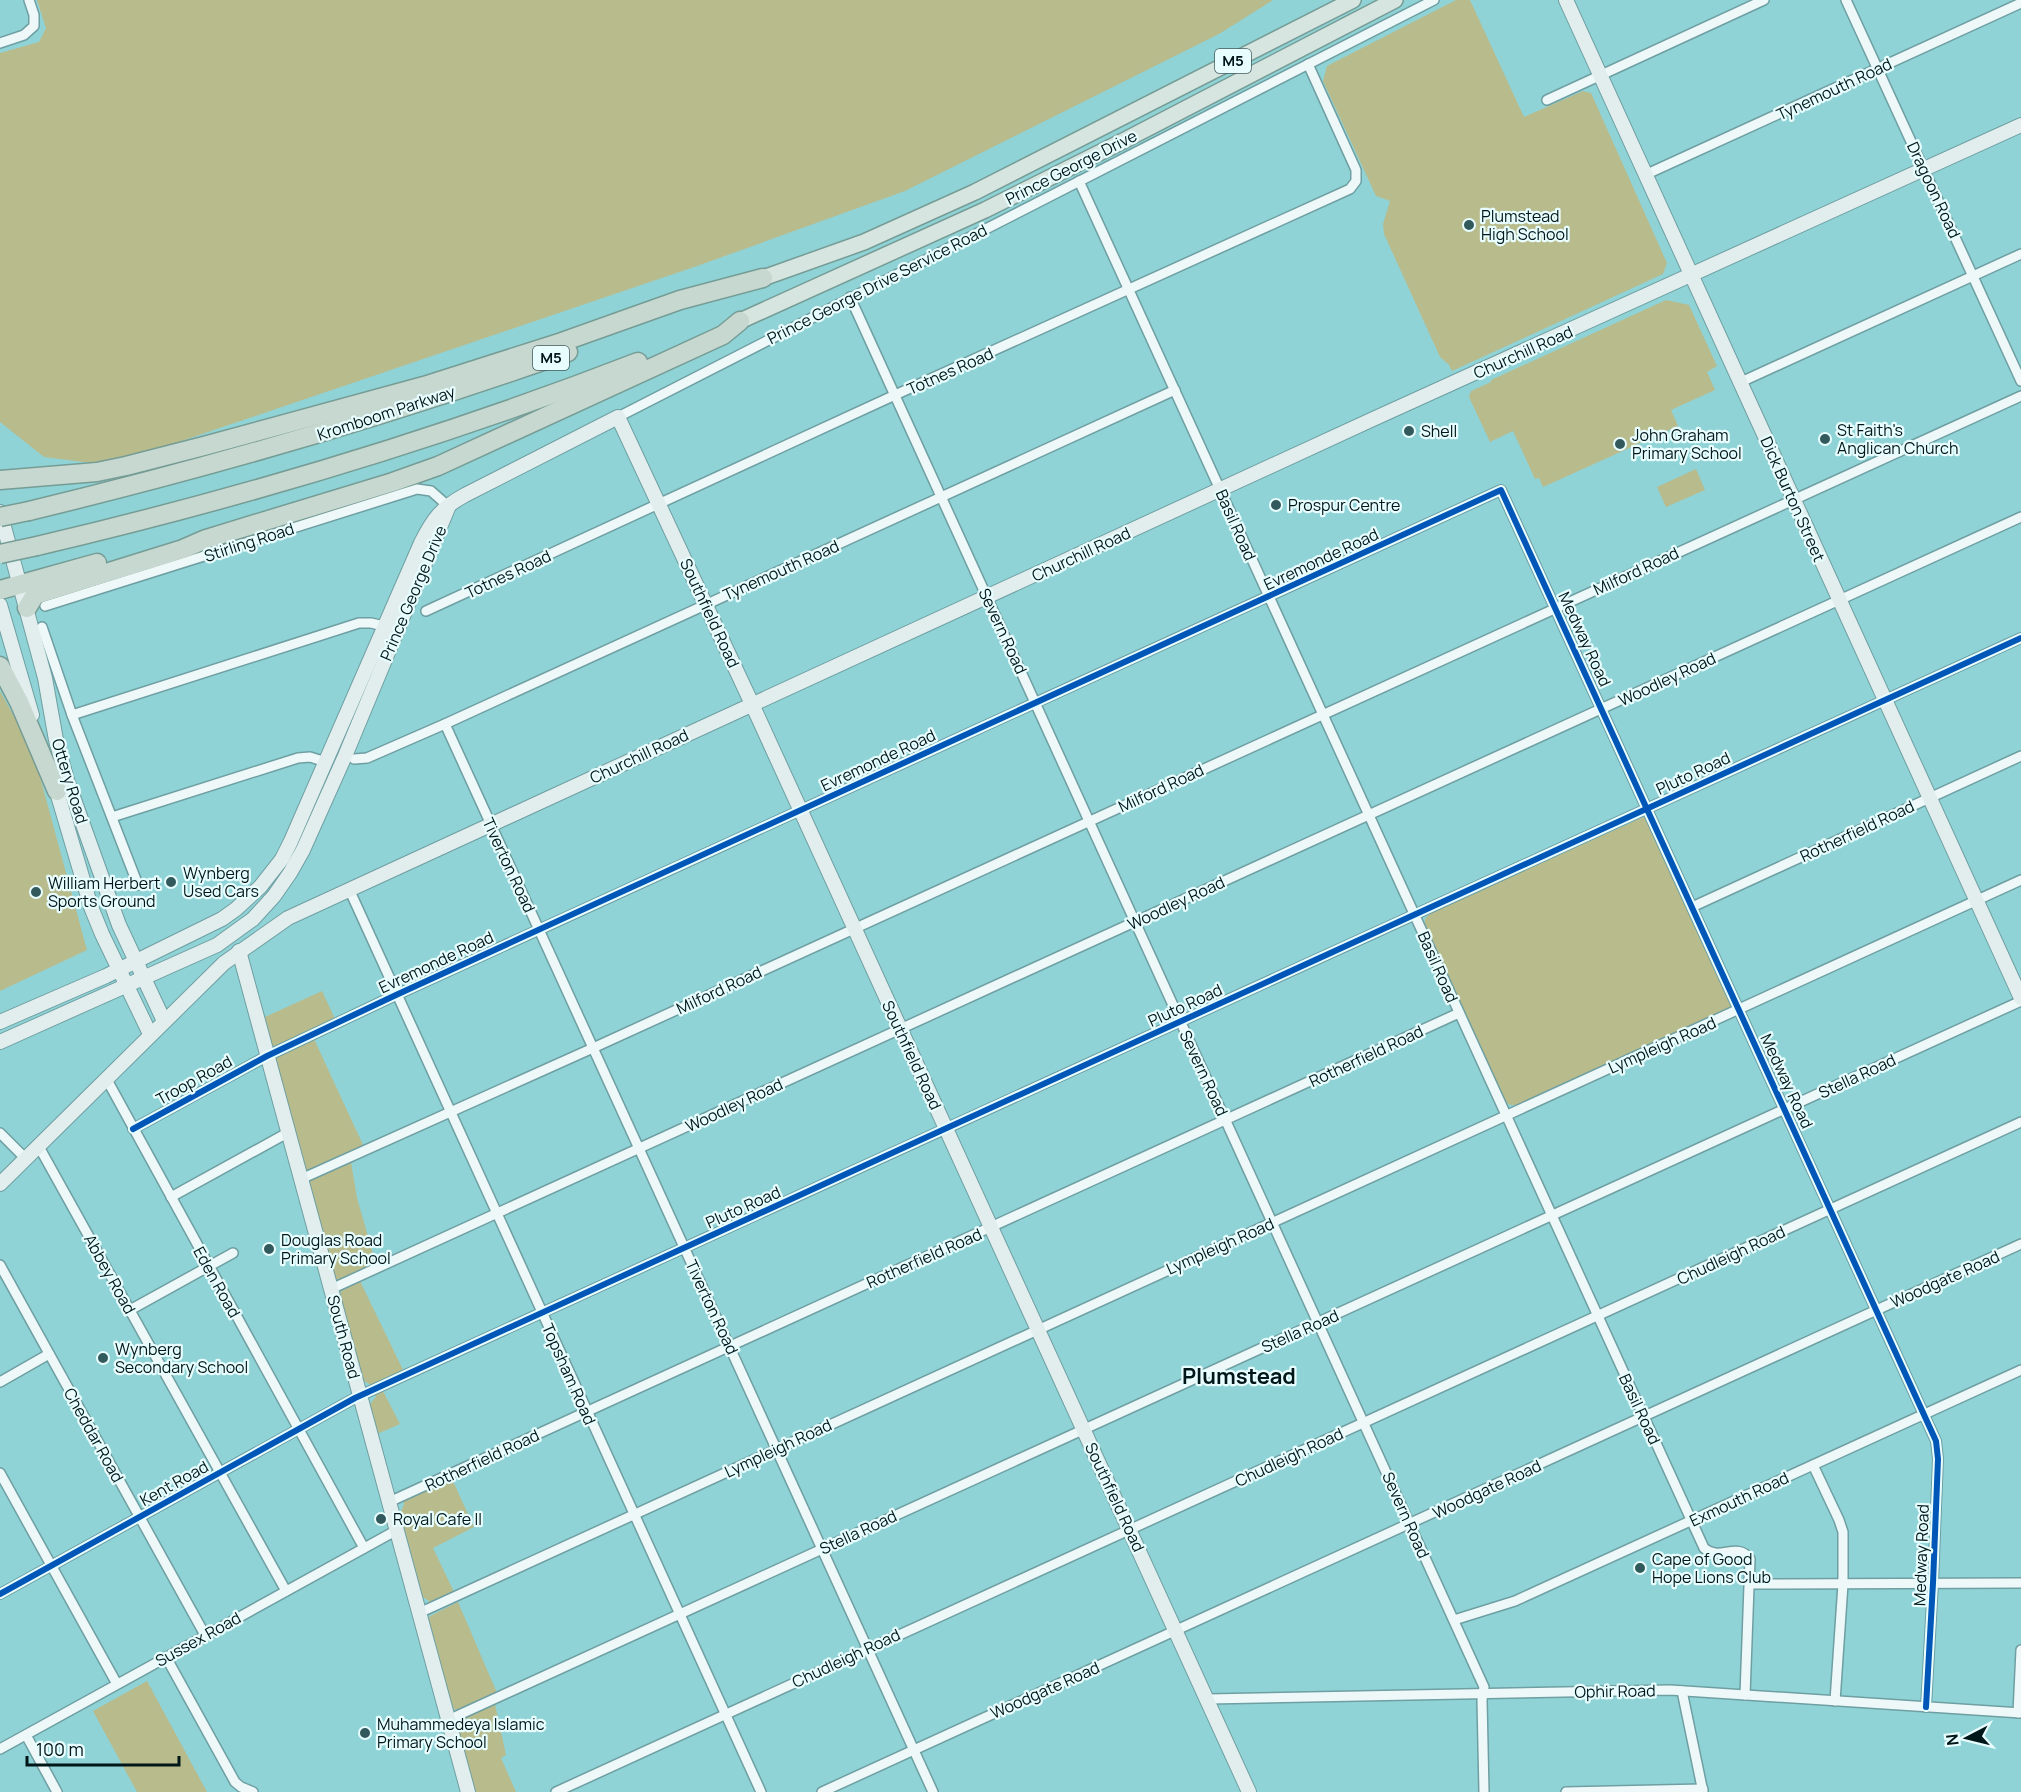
<svg xmlns="http://www.w3.org/2000/svg" width="2021" height="1792" viewBox="0 0 2021 1792" font-family="Manrope,sans-serif">
<rect width="100%" height="100%" fill="#90d3d7"/>
<g fill="#b8bb8c">
<polygon points="37,0 1273,0 1219,34 905,191 700,265 152,451 108,462 83,462 44,457 0,422 0,53 39,42 46,28"/>
<polygon points="1456,0 1470,0 1524,117 1583,91 1591,93 1667,263 1663,274 1452,371 1449,365 1440,357 1384,234 1383,224 1390,201 1376,196 1323,81 1327,66"/>
<polygon points="1666,300 1689,305 1717,366 1707,372 1715,390 1671,410 1678,426 1543,487 1539,478 1535,479 1513,431 1490,442 1469,397 1471,391 1491,382 1491,380"/>
<polygon points="1696,469 1705,490 1666,507 1657,487"/>
<polygon points="0,691 33,751 87,950 0,991"/>
<polygon points="1648,815 1735,1006 1518,1105 1511,1105 1504,1102 1424,927 1425,919 1431,912"/>
<polygon points="322,991 335,1019 273,1047 265,1017"/>
<polygon points="314,1039 364,1147 306,1171 275,1056"/>
<polygon points="351,1162 357,1198 376,1264 338,1280 335,1279 309,1184 309,1181"/>
<polygon points="360,1281 404,1372 373,1386 364,1381 361,1376 339,1296 341,1291"/>
<polygon points="383,1391 400,1424 377,1434 369,1405 376,1397 375,1395"/>
<polygon points="452,1479 474,1527 433,1548 454,1592 429,1603 429,1601 423,1597 400,1514 404,1504 403,1501"/>
<polygon points="458,1602 497,1693 456,1710 452,1708 428,1620 430,1616"/>
<polygon points="147,1681 207,1792 137,1792 93,1711"/>
<polygon points="495,1704 506,1755 501,1758 516,1792 475,1792 456,1724 459,1720"/>
</g>
<g fill="none" stroke-linecap="round" stroke-linejoin="round">
<g stroke="#6e9fa2" stroke-width="12">
<g id="street">
<polyline points="1846,0 2021,381"/>
<polyline points="0,43 24,35 34,26 34,15 29,0"/>
<polyline points="1547,100 1764,0"/>
<polyline points="1647,174 2021,3"/>
<path d="M1079 181 1704 1548C1719 1562 1737 1541 1750 1559L1745 1695"/>
<polyline points="850,297 1484,1687 1482,1700 1484,1792"/>
<polyline points="1741,382 2021,254"/>
<polyline points="618,417 1434,0"/>
<polyline points="45,606 417,489 431,491 448,506"/>
<polyline points="426,611 895,395 1350,189 1356,181 1356,170 1308,64"/>
<polyline points="42,627 72,715 138,885"/>
<polyline points="72,715 359,623 371,623 384,626"/>
<polyline points="445,724 933,1792"/>
<polyline points="354,759 367,758 445,724 1175,390"/>
<polyline points="112,817 298,758 310,757 326,762"/>
<polyline points="349,889 761,1792"/>
<polyline points="1692,907 2021,756"/>
<polyline points="106,1078 364,1548"/>
<polyline points="133,1129 267,1056 396,995 1501,490 1936,1441 1938,1459 1933,1583 1926,1707"/>
<polyline points="0,1133 25,1158"/>
<polyline points="38,1145 286,1591"/>
<polyline points="301,1179 593,1048 2021,396"/>
<polyline points="171,1197 289,1132"/>
<polyline points="0,1265 205,1635"/>
<polyline points="331,1289 2021,517"/>
<polyline points="130,1310 233,1253"/>
<polyline points="0,1382 49,1354"/>
<polyline points="1813,1465 1839,1520 1843,1532 1843,1584 1835,1701"/>
<polyline points="0,1473 117,1684"/>
<polyline points="389,1502 1459,1013"/>
<polyline points="1750,1584 2021,1583"/>
<polyline points="0,1594 355,1398 2021,638"/>
<polyline points="419,1613 2021,880"/>
<polyline points="1454,1620 1515,1601 2021,1370"/>
<polyline points="166,1657 235,1782 241,1787 253,1792"/>
<polyline points="1682,1691 1703,1792"/>
<polyline points="1208,1699 1670,1690 2021,1713"/>
<polyline points="2018,1713 2021,1650"/>
<polyline points="448,1720 2021,1001"/>
<polyline points="26,1735 57,1792"/>
<polyline points="0,1749 397,1530"/>
<polyline points="556,1792 2021,1122"/>
<polyline points="822,1792 2021,1244"/>
<polyline points="1566,1792 1703,1789"/>
</g>
</g>
<g stroke="#6e9fa2" stroke-width="16">
<g id="secondary">
<polyline points="1566,0 2021,998"/>
<polyline points="0,512 45,678 56,740 67,780 119,925 164,1021"/>
<polyline points="0,605 32,715"/>
<polyline points="54,782 91,907 102,934 150,1034"/>
<polyline points="239,951 468,1792"/>
<path d="M0 1022 106 976 222 919 236 909 260 887 282 859 291 841 421 543C433 519 441 508 465 495L618 417 752 704 1249 1792"/>
<polyline points="0,1042 217,945 253,919 274,896 290,873 303,850 345,756 448,508"/>
<polyline points="0,1184 224,963 288,918 1371,420 2021,125"/>
</g>
</g>
<g stroke="#759c95" stroke-width="18">
<g id="primary">
<polyline points="763,278 864,242 975,192 1353,0"/>
<polyline points="740,321 985,210 1125,140 1395,0"/>
</g>
</g>
<g stroke="#759c95" stroke-width="21">
<g id="highway">
<polyline points="0,480 97,472 126,466 204,446 424,386 562,342 680,300 763,278"/>
<path d="M29 511C211 467 391 415 568 352"/>
<path d="M37 546C242 498 442 438 638 362"/>
<polyline points="0,590 97,563"/>
<polyline points="27,608 35,595 183,549 206,539 393,482 438,466 723,335 740,321"/>
<polyline points="0,666 19,702 57,791"/>
</g>
</g>
<use href="#street" stroke="#eef8f9" stroke-width="9"/>
<use href="#secondary" stroke="#e2eeed" stroke-width="14"/>
<use href="#primary" stroke="#d7e5e0" stroke-width="15"/>
<use href="#highway" stroke="#c6d8cf" stroke-width="18"/>
<g stroke="#759c95" stroke-width="21" stroke-linecap="butt">
<g id="highway-bridge">
<polyline points="0,517 29,511"/>
<polyline points="0,554 37,546"/>
</g>
</g>
<use href="#highway-bridge" stroke="#c6d8cf" stroke-width="18"/>
<g stroke="#e8fdfe" stroke-width="10">
<g id="cycleway">
<polyline points="133,1129 267,1056 396,995 1501,490 1936,1441 1938,1459 1933,1583 1926,1707"/>
<polyline points="0,1594 355,1398 2021,638"/>
</g>
</g>
<use href="#cycleway" stroke="#0057b8" stroke-width="6"/>
</g>
<g fill="#32595c" stroke="#e8fdfe" stroke-width="2">
<circle cx="1469" cy="225" r="6"/>
<circle cx="1409" cy="431" r="6"/>
<circle cx="1825" cy="439" r="6"/>
<circle cx="1620" cy="444" r="6"/>
<circle cx="1276" cy="505" r="6"/>
<circle cx="171" cy="882" r="6"/>
<circle cx="36" cy="892" r="6"/>
<circle cx="269" cy="1249" r="6"/>
<circle cx="103" cy="1358" r="6"/>
<circle cx="381" cy="1519" r="6"/>
<circle cx="1640" cy="1568" r="6"/>
<circle cx="365" cy="1733" r="6"/>
</g>
<g text-anchor="middle" stroke-width="4.5" stroke-linejoin="round" paint-order="stroke">
<g fill="#e8fdfe" stroke="#465c5e" stroke-width="1.5">
<rect x="1215" y="49" width="36" height="24" rx="4.5"/>
<rect x="533" y="346" width="36" height="24" rx="4.5"/>
</g>
<g font-size="15" font-weight="bold" fill="#001719">
<text x="1233" y="66">M5</text>
<text x="551" y="363">M5</text>
</g>
<g font-size="16" fill="#001719" stroke="#e8fdfe">
<text transform="translate(1834 89) rotate(-25)" y="6">Tynemouth Road</text>
<text transform="translate(1071 167) rotate(-27)" y="6">Prince George Drive</text>
<text transform="translate(1934 190) rotate(65)" y="6">Dragoon Road</text>
<text transform="translate(877 284) rotate(-27)" y="6">Prince George Drive Service Road</text>
<text transform="translate(1523 352) rotate(-24)" y="6">Churchill Road</text>
<text transform="translate(950 371) rotate(-24)" y="6">Totnes Road</text>
<text transform="translate(386 413) rotate(-18)" y="6">Kromboom Parkway</text>
<text transform="translate(1793 499) rotate(66)" y="6">Dick Burton Street</text>
<text transform="translate(1236 525) rotate(66)" y="6">Basil Road</text>
<text transform="translate(249 542) rotate(-18)" y="6">Stirling Road</text>
<text transform="translate(1081 554) rotate(-25)" y="6">Churchill Road</text>
<text transform="translate(1321 559) rotate(-25)" y="6">Evremonde Road</text>
<text transform="translate(781 570) rotate(-24)" y="6">Tynemouth Road</text>
<text transform="translate(1636 571) rotate(-25)" y="6">Milford Road</text>
<text transform="translate(508 574) rotate(-25)" y="6">Totnes Road</text>
<text transform="translate(413 593) rotate(-67)" y="6">Prince George Drive</text>
<text transform="translate(710 613) rotate(65)" y="6">Southfield Road</text>
<text transform="translate(1003 631) rotate(65)" y="6">Severn Road</text>
<text transform="translate(1585 639) rotate(65)" y="6">Medway Road</text>
<text transform="translate(1667 679) rotate(-25)" y="6">Woodley Road</text>
<text transform="translate(639 756) rotate(-25)" y="6">Churchill Road</text>
<text transform="translate(878 760) rotate(-25)" y="6">Evremonde Road</text>
<text transform="translate(1693 773) rotate(-25)" y="6">Pluto Road</text>
<text transform="translate(70 781) rotate(73)" y="6">Ottery Road</text>
<text transform="translate(1161 788) rotate(-25)" y="6">Milford Road</text>
<text transform="translate(1857 831) rotate(-25)" y="6">Rotherfield Road</text>
<text transform="translate(509 865) rotate(65)" y="6">Tiverton Road</text>
<text transform="translate(1176 903) rotate(-25)" y="6">Woodley Road</text>
<text transform="translate(436 962) rotate(-25)" y="6">Evremonde Road</text>
<text transform="translate(1438 967) rotate(66)" y="6">Basil Road</text>
<text transform="translate(719 990) rotate(-25)" y="6">Milford Road</text>
<text transform="translate(1185 1005) rotate(-25)" y="6">Pluto Road</text>
<text transform="translate(1662 1045) rotate(-24)" y="6">Lympleigh Road</text>
<text transform="translate(912 1055) rotate(65)" y="6">Southfield Road</text>
<text transform="translate(1366 1056) rotate(-25)" y="6">Rotherfield Road</text>
<text transform="translate(1204 1073) rotate(65)" y="6">Severn Road</text>
<text transform="translate(1857 1076) rotate(-25)" y="6">Stella Road</text>
<text transform="translate(194 1080) rotate(-29)" y="6">Troop Road</text>
<text transform="translate(1787 1081) rotate(65)" y="6">Medway Road</text>
<text transform="translate(734 1105) rotate(-25)" y="6">Woodley Road</text>
<text transform="translate(743 1207) rotate(-24)" y="6">Pluto Road</text>
<text transform="translate(1220 1246) rotate(-24)" y="6">Lympleigh Road</text>
<text transform="translate(1731 1255) rotate(-25)" y="6">Chudleigh Road</text>
<text transform="translate(924 1258) rotate(-24)" y="6">Rotherfield Road</text>
<text transform="translate(110 1274) rotate(61)" y="6">Abbey Road</text>
<text transform="translate(1945 1279) rotate(-24)" y="6">Woodgate Road</text>
<text transform="translate(217 1282) rotate(61)" y="6">Eden Road</text>
<text transform="translate(712 1307) rotate(65)" y="6">Tiverton Road</text>
<text transform="translate(1300 1331) rotate(-24)" y="6">Stella Road</text>
<text transform="translate(344 1337) rotate(75)" y="6">South Road</text>
<text transform="translate(569 1374) rotate(66)" y="6">Topsham Road</text>
<text transform="translate(1640 1409) rotate(65)" y="6">Basil Road</text>
<text transform="translate(94 1435) rotate(61)" y="6">Cheddar Road</text>
<text transform="translate(778 1448) rotate(-25)" y="6">Lympleigh Road</text>
<text transform="translate(1289 1457) rotate(-25)" y="6">Chudleigh Road</text>
<text transform="translate(482 1460) rotate(-25)" y="6">Rotherfield Road</text>
<text transform="translate(174 1483) rotate(-29)" y="6">Kent Road</text>
<text transform="translate(1487 1489) rotate(-25)" y="6">Woodgate Road</text>
<text transform="translate(1115 1497) rotate(65)" y="6">Southfield Road</text>
<text transform="translate(1739 1499) rotate(-25)" y="6">Exmouth Road</text>
<text transform="translate(1406 1515) rotate(66)" y="6">Severn Road</text>
<text transform="translate(858 1532) rotate(-25)" y="6">Stella Road</text>
<text transform="translate(1921 1555) rotate(-88)" y="6">Medway Road</text>
<text transform="translate(198 1639) rotate(-29)" y="6">Sussex Road</text>
<text transform="translate(846 1658) rotate(-25)" y="6">Chudleigh Road</text>
<text transform="translate(1045 1690) rotate(-24)" y="6">Woodgate Road</text>
<text transform="translate(1615 1691) rotate(-1)" y="6">Ophir Road</text>
</g>
<g font-size="16" fill="#001719" stroke="#e8fdfe" text-anchor="start">
<text x="1481" y="222">Plumstead<tspan x="1481" dy="18">High School</tspan></text>
<text x="1837" y="436">St Faith's<tspan x="1837" dy="18">Anglican Church</tspan></text>
<text x="1421" y="437">Shell</text>
<text x="1632" y="441">John Graham<tspan x="1632" dy="18">Primary School</tspan></text>
<text x="1288" y="511">Prospur Centre</text>
<text x="183" y="879">Wynberg<tspan x="183" dy="18">Used Cars</tspan></text>
<text x="48" y="889">William Herbert<tspan x="48" dy="18">Sports Ground</tspan></text>
<text x="281" y="1246">Douglas Road<tspan x="281" dy="18">Primary School</tspan></text>
<text x="115" y="1355">Wynberg<tspan x="115" dy="18">Secondary School</tspan></text>
<text x="393" y="1525">Royal Cafe II</text>
<text x="1652" y="1565">Cape of Good<tspan x="1652" dy="18">Hope Lions Club</tspan></text>
<text x="377" y="1730">Muhammedeya Islamic<tspan x="377" dy="18">Primary School</tspan></text>
</g>
<g font-size="22" font-weight="bold" fill="#001719" stroke="#e8fdfe">
<text x="1239" y="1384">Plumstead</text>
</g>
</g>
<g transform="translate(1967 1738) rotate(263)" stroke="#e8fdfe" stroke-width="4.5" paint-order="stroke">
<path d="M0-4.5L10 22L0 15L-10 22Z" fill="#001719"/>
<text y="-9" font-size="16" font-weight="bold" text-anchor="middle" fill="#001719">N</text>
</g>
<path d="M27 1756v9h152v-9" fill="none" stroke="#001719" stroke-width="3"/>
<text x="36" y="1756" font-size="18" fill="#001719" stroke="#e8fdfe" stroke-width="4.5" paint-order="stroke">100 m</text>
</svg>
